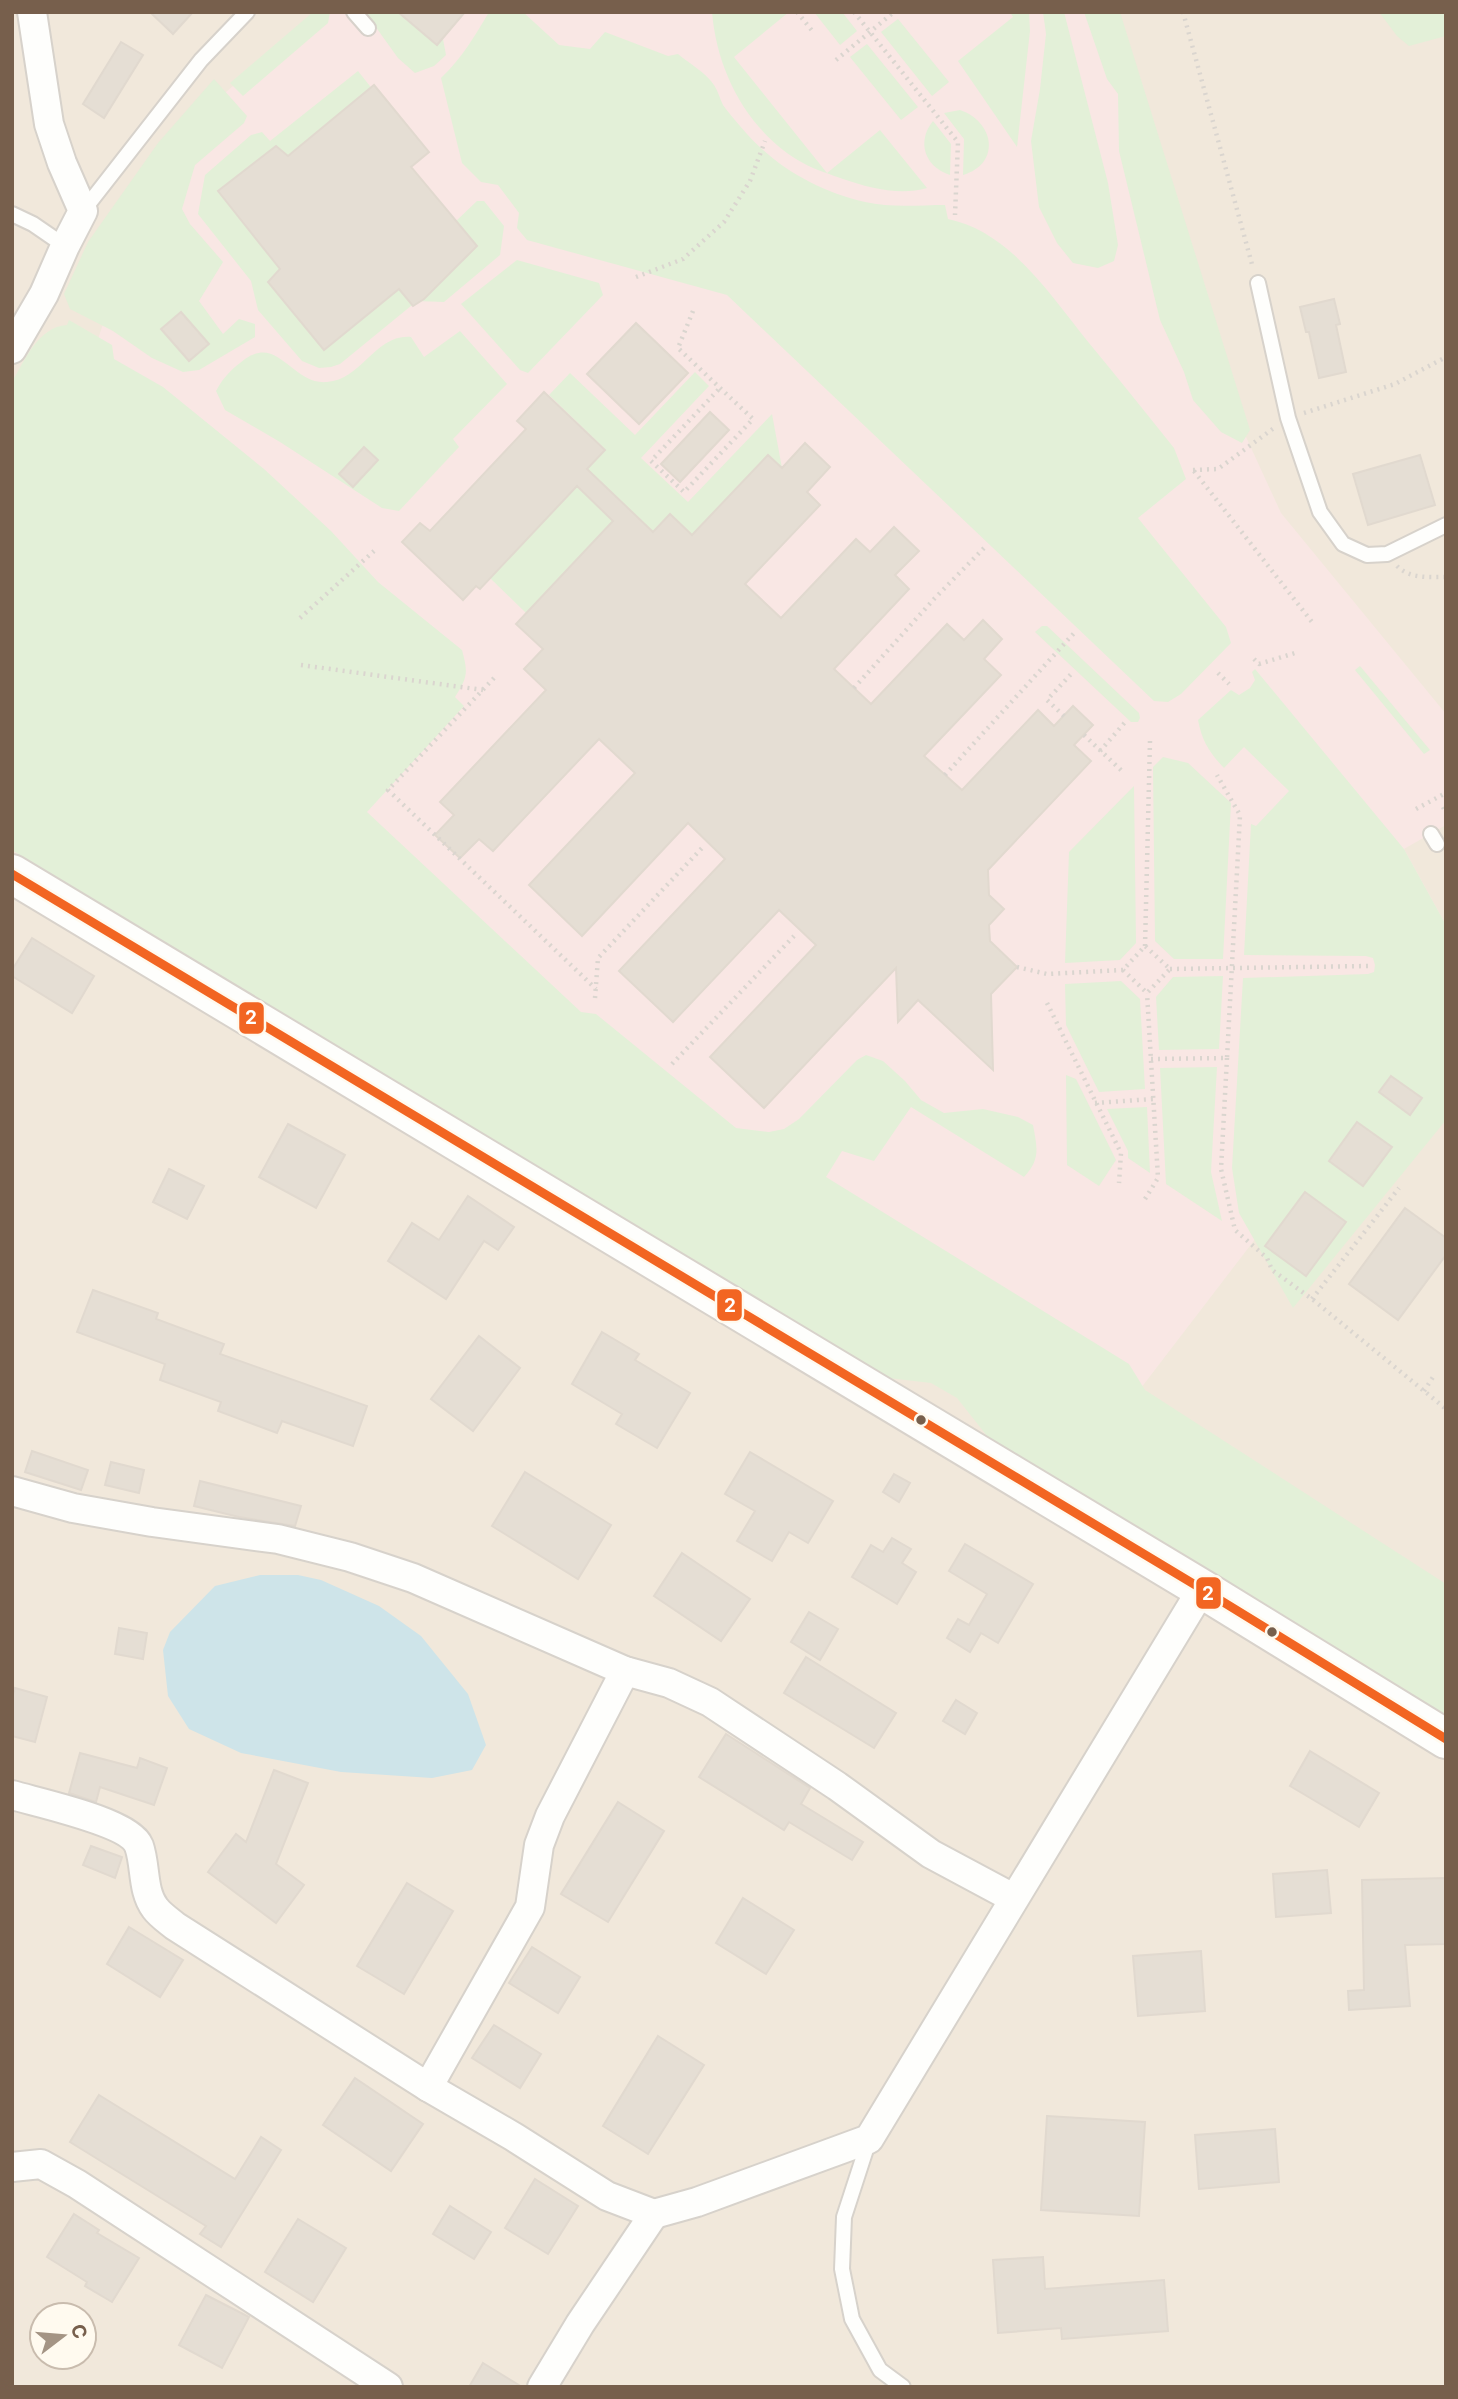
<svg xmlns="http://www.w3.org/2000/svg" width="1458" height="2399" viewBox="0 0 1458 2399" font-family="Inter,sans-serif">
<rect width="100%" height="100%" fill="#f8f5ed"/>
<path fill="#f1e8db" fill-rule="evenodd" d="M12 12H1446V2387H12ZM42 2315H84V2357H42Z"/>
<polygon fill="#f9e7e4" points="317,12 1113,12 1230,402 1281,513 1446,714 1446,825 1404,849 1446,925 1446,990 1141,1388 780,1164 12,599 102,327 201,114"/>
<g fill="#e3f0d8">
<polygon points="313,12 330,12 328,23 243,96 230,83"/>
<polygon points="365,12 398,12 437,45 443,39 446,55 434,66 415,73 398,58"/>
<path d="M489 12H523L559 45 590 49 605 32 668 56 678 54C690 64 705 72 714 85 718 91 720 99 723 105 728 112 734 119 740 126 772 165 816 191 865 202 891 208 919 205 945 205L948 219C1011 232 1051 296 1089 343 1118 378 1146 413 1174 448L1186 479 1138 518 1226 627 1231 643 1181 694 1168 702 1154 701 727 295 527 240 517 228 519 213 498 185 481 182 462 163 441 78C463 57 474 37 489 12Z"/>
<path d="M712 12H789L734 57 827 173 880 130 927 188C900 196 869 188 843 179 830 174 815 170 803 163 749 133 717 73 712 12Z"/>
<polygon points="814,12 842,12 857,31 840,45"/>
<polygon points="1010,12 1029,12 1030,31 1017,147 958,61 1013,17"/>
<polygon points="1043,12 1064,12 1108,183 1118,245 1114,261 1098,268 1073,263 1057,243 1039,207 1031,141 1040,89 1046,34"/>
<polygon points="1084,12 1120,12 1250,430 1242,443 1221,432 1193,400 1184,372 1160,320 1119,151 1118,94 1107,79"/>
<polygon points="1379,12 1446,12 1446,36 1409,46 1397,36"/>
<polygon points="898,19 949,82 932,96 881,32"/>
<polygon points="867,44 918,107 901,120 850,57"/>
<polygon points="358,71 423,153 408,167 455,222 477,201 484,201 504,226 500,255 444,302 417,301 340,364 331,367 319,368 302,361 258,310 251,281 198,214 205,175 251,135 262,132 270,141"/>
<polygon points="214,79 247,116 244,123 195,165 182,209 190,224 223,262 199,301 223,334 239,319 255,324 255,337 199,370 183,372 152,358 113,331 70,309 64,294 88,242 158,143"/>
<path d="M960 110C995 122 1001 164 963 175L964 139 944 113Z"/>
<path d="M933 121 951 144 950 175C925 167 916 142 933 121Z"/>
<polygon points="517,260 599,283 603,295 528,373 520,370 461,304"/>
<path d="M69 320 112 345 114 359 163 387 264 469 331 531 378 582 462 650C468 672 468 677 455 697L464 706 367 812 581 1012 596 1014 736 1128 769 1132 784 1129 799 1119 857 1060 866 1055 883 1061 905 1081 921 1100 944 1113 983 1109 1018 1117 1033 1125C1037 1147 1041 1159 1024 1177L911 1107 874 1161 842 1151 826 1177 1129 1364 1145 1390 1446 1584V1720L995 1446 957 1398 931 1383 880 1377 12 850V382C25 360 38 327 67 325Z"/>
<path d="M460 331 507 384 453 439 459 447 399 511 382 508 280 442 225 410 216 391C224 376 232 369 245 359 279 335 292 385 327 382 362 380 375 334 411 337L424 357Z"/>
<polygon points="695,372 709,386 641,458 688,502 772,414 782,468 768,455 676,553 680,523 670,514 653,532 587,469 605,449 549,395 570,373 635,435"/>
<polygon points="577,486 613,521 526,613 490,578"/>
<polygon points="1042,626 1047,626 1139,713 1140,718 1138,722 1131,722 1035,632"/>
<polygon points="1360,666 1430,750 1424,754 1355,670"/>
<path d="M1255 669 1404 849 1446 925V1120L1293 1308 1239 1213 1232 1168 1243 978 1368 974 1374 972 1375 965 1373 958 1366 956 1244 955 1251 824 1256 826 1289 791 1244 747 1224 768C1209 752 1202 741 1198 720L1231 690 1239 695 1250 688 1255 680 1252 672Z"/>
<polygon points="1163,757 1188,763 1231,803 1223,959 1174,959 1155,941 1153,767"/>
<polygon points="1134,786 1136,943 1120,960 1065,963 1069,852"/>
<polygon points="1223,976 1219,1049 1159,1050 1156,997 1173,977"/>
<polygon points="1121,981 1140,999 1145,1089 1099,1092 1066,1025 1065,984"/>
<polygon points="1217,1067 1211,1172 1222,1221 1166,1184 1160,1068"/>
<polygon points="1066,1075 1076,1079 1116,1160 1099,1186 1067,1165"/>
<polygon points="1147,1107 1150,1173 1128,1158 1128,1151 1107,1109"/>
</g>
<polygon fill="#cee4e9" points="260,1575 298,1575 321,1580 379,1606 421,1636 468,1694 486,1745 472,1770 432,1778 341,1772 241,1753 189,1729 168,1696 163,1650 170,1632 215,1586"/>
<g fill="#e5ded4" stroke="#e1d9cf" stroke-width="2">
<polygon points="150,12 193,12 173,34"/>
<polygon points="398,12 465,12 437,45"/>
<polygon points="121,42 143,55 104,118 83,104"/>
<polygon points="374,85 429,152 411,167 477,246 424,299 413,306 399,289 324,350 268,282 280,269 218,191 276,146 288,156"/>
<polygon points="1334,299 1340,324 1336,325 1346,372 1319,378 1309,332 1306,332 1300,307"/>
<polygon points="181,312 209,344 189,361 161,329"/>
<polygon points="636,323 688,373 639,424 587,374"/>
<polygon points="544,392 605,450 587,469 653,532 670,514 692,535 768,455 782,468 805,443 830,467 807,492 820,505 745,584 781,618 856,539 870,552 894,527 919,551 895,575 909,589 834,669 871,704 947,624 964,640 983,620 1002,639 984,659 1001,675 924,756 962,790 1038,710 1054,726 1073,706 1093,725 1074,745 1091,761 988,870 989,895 1004,909 989,925 990,941 1017,967 991,994 993,1070 918,1000 898,1022 896,968 764,1108 710,1057 816,945 779,910 673,1022 619,971 725,859 688,823 582,936 529,885 635,773 599,739 493,851 479,839 460,858 435,835 454,815 440,802 546,690 524,669 543,649 516,624 613,521 577,486 480,589 476,586 463,600 402,542 420,523 430,531 526,429 517,421"/>
<polygon points="710,412 729,430 680,482 661,464"/>
<polygon points="364,447 378,460 353,487 339,474"/>
<polygon points="1420,455 1435,505 1368,525 1353,474"/>
<polygon points="32,938 94,976 72,1013 12,976 12,970"/>
<polygon points="1391,1076 1422,1098 1410,1115 1379,1092"/>
<polygon points="1357,1122 1392,1147 1363,1186 1329,1161"/>
<polygon points="288,1124 345,1155 316,1208 259,1177"/>
<polygon points="169,1169 204,1186 187,1219 153,1202"/>
<polygon points="1305,1192 1346,1222 1306,1276 1265,1246"/>
<polygon points="468,1196 514,1227 498,1250 484,1241 446,1299 388,1261 412,1223 439,1240"/>
<polygon points="1405,1208 1446,1238 1446,1255 1398,1320 1349,1284"/>
<polygon points="93,1290 158,1313 156,1319 224,1344 220,1354 367,1406 353,1446 282,1421 277,1433 218,1411 221,1402 160,1380 165,1364 77,1332"/>
<polygon points="602,1332 639,1354 635,1360 690,1393 657,1448 616,1424 622,1414 572,1384"/>
<polygon points="479,1336 520,1368 473,1431 431,1399"/>
<polygon points="32,1451 88,1470 81,1490 25,1472"/>
<polygon points="750,1452 833,1501 808,1543 789,1532 772,1561 737,1541 755,1511 725,1494"/>
<polygon points="111,1462 144,1470 139,1493 105,1485"/>
<polygon points="525,1472 611,1525 578,1579 492,1526"/>
<polygon points="894,1474 910,1483 899,1502 883,1492"/>
<polygon points="200,1481 301,1506 295,1526 239,1517 194,1506"/>
<polygon points="892,1538 911,1549 902,1563 916,1572 897,1604 852,1577 871,1545 883,1552"/>
<polygon points="965,1544 1033,1584 998,1643 981,1633 970,1652 947,1638 958,1619 969,1625 987,1594 949,1571"/>
<polygon points="682,1553 750,1599 721,1641 654,1596"/>
<polygon points="809,1612 838,1629 820,1660 791,1642"/>
<polygon points="119,1628 147,1633 143,1659 115,1654"/>
<polygon points="806,1657 896,1713 874,1748 784,1693"/>
<polygon points="15,1688 47,1697 35,1742 12,1736 12,1698"/>
<polygon points="956,1700 977,1713 965,1734 943,1721"/>
<polygon points="726,1734 810,1788 801,1804 863,1842 852,1860 789,1822 784,1830 699,1777"/>
<polygon points="1310,1751 1379,1793 1359,1827 1290,1786"/>
<polygon points="80,1753 137,1768 140,1758 167,1768 154,1805 100,1787 96,1802 69,1793"/>
<polygon points="274,1770 308,1783 276,1864 304,1885 276,1923 208,1872 236,1834 246,1842"/>
<polygon points="618,1802 664,1831 608,1922 561,1894"/>
<polygon points="91,1846 122,1857 115,1878 83,1865"/>
<polygon points="1327,1870 1331,1913 1276,1917 1273,1874"/>
<polygon points="1446,1878 1446,1944 1405,1945 1410,2006 1349,2010 1348,1991 1364,1990 1362,1880"/>
<polygon points="407,1883 453,1911 404,1994 357,1966"/>
<polygon points="743,1898 794,1930 766,1974 716,1943"/>
<polygon points="129,1927 183,1960 160,1997 107,1964"/>
<polygon points="532,1947 580,1977 558,2013 509,1983"/>
<polygon points="1201,1951 1205,2011 1138,2016 1133,1956"/>
<polygon points="494,2025 541,2054 520,2088 472,2058"/>
<polygon points="658,2036 704,2065 648,2154 603,2126"/>
<polygon points="355,2078 423,2124 391,2171 323,2125"/>
<polygon points="99,2095 235,2179 261,2137 281,2150 221,2247 200,2234 206,2226 70,2142"/>
<polygon points="1047,2116 1145,2122 1139,2216 1041,2210"/>
<polygon points="1275,2129 1279,2182 1199,2189 1195,2135"/>
<polygon points="535,2179 578,2206 548,2254 505,2228"/>
<polygon points="450,2206 491,2232 474,2259 433,2234"/>
<polygon points="74,2214 99,2230 97,2233 139,2258 112,2302 85,2286 87,2282 47,2257"/>
<polygon points="298,2219 346,2248 313,2302 265,2272"/>
<polygon points="1043,2257 1045,2289 1164,2280 1168,2331 1062,2339 1061,2328 998,2333 993,2260"/>
<polygon points="206,2295 249,2317 222,2368 179,2345"/>
<polygon points="483,2363 522,2387 469,2387"/>
</g>
<g fill="none" stroke-linecap="round" stroke-linejoin="round">
<g stroke="#d7d2cb" stroke-width="18">
<g id="service">
<polyline points="354,12 368,28"/>
<polyline points="83,211 201,60 247,12"/>
<polyline points="12,214 33,224 65,246"/>
<polyline points="1258,283 1288,418 1320,512 1343,544 1367,555 1387,554 1446,525"/>
<polyline points="1431,834 1437,844"/>
<polyline points="869,2140 844,2217 842,2269 852,2319 880,2370 903,2387"/>
</g>
</g>
<g stroke="#d7d2cb" stroke-width="32">
<g id="minor">
<polyline points="12,349 44,294 65,246 83,211 62,163 49,124 32,12"/>
<polyline points="12,1491 73,1508 152,1522 278,1539 350,1557 413,1578 625,1671 669,1683 710,1702 837,1786 931,1854 1013,1898"/>
<path d="M12 1795C39 1803 130 1822 139 1846 146 1866 142 1891 155 1908 160 1915 169 1921 175 1926L428 2087 514 2137 607 2196 654 2214 697 2202 869 2139 1202 1589"/>
<polyline points="428,2087 530,1907 539,1845 550,1816 625,1671"/>
<polyline points="12,2167 41,2164 77,2184 388,2387"/>
<polyline points="542,2387 580,2324 654,2214"/>
</g>
</g>
<g stroke="#d8d2cb" stroke-width="42">
<polyline id="secondary" points="12,874 1202,1589 1446,1739"/>
</g>
<g stroke="#dad5cf" stroke-width="4.5" stroke-dasharray="2 5" stroke-linecap="butt">
<polyline points="797,12 814,33"/>
<polyline points="854,12 958,142 955,215"/>
<polyline points="1183,12 1253,268"/>
<polyline points="836,60 894,12"/>
<polyline points="636,277 683,259 724,222 750,181 765,141"/>
<polyline points="693,311 678,348 720,388"/>
<polygon points="720,388 753,419 684,492 651,461"/>
<polyline points="1304,413 1395,384 1446,357"/>
<polyline points="1193,470 1218,469 1274,428"/>
<polyline points="1194,471 1312,622"/>
<path d="M1397 566C1410 579 1429 577 1446 577"/>
<polyline points="300,618 374,551"/>
<polyline points="1254,659 1259,664 1295,653"/>
<polyline points="301,665 483,690"/>
<polyline points="1218,673 1229,684"/>
<polyline points="494,678 388,790 596,989"/>
<polyline points="854,688 934,599 986,546"/>
<polyline points="1064,716 1047,700 1073,672"/>
<polyline points="1084,735 1122,771"/>
<polyline points="1100,751 1127,720"/>
<polyline points="945,775 1075,632"/>
<polyline points="1443,807 1446,813"/>
<polyline points="1416,809 1444,794"/>
<polyline points="1145,946 1150,741"/>
<polyline points="1017,967 1047,974 1123,970 1145,946 1170,969 1147,993 1123,970"/>
<polyline points="1170,969 1368,966"/>
<polyline points="595,998 598,958 702,848"/>
<polyline points="1047,1003 1121,1153 1119,1183"/>
<polyline points="1227,1058 1221,1169 1235,1230 1267,1258 1272,1270 1312,1299 1446,1409"/>
<polyline points="1151,1059 1227,1058 1240,815 1217,775"/>
<polyline points="672,1064 794,936"/>
<polyline points="1095,1103 1153,1099"/>
<polyline points="1145,1199 1158,1178 1147,993"/>
<polyline points="1312,1299 1399,1188"/>
<polyline points="1424,1391 1435,1374"/>
</g>
<use href="#service" stroke="#fefefc" stroke-width="14"/>
<use href="#minor" stroke="#fefefc" stroke-width="28"/>
<use href="#secondary" stroke="#fefefc" stroke-width="38"/>
<g stroke="#fffaef" stroke-width="14">
<polyline id="bus-1" points="12,874 1202,1589 1446,1739"/>
</g>
<use href="#bus-1" stroke="#f26522" stroke-width="9"/>
</g>
<g fill="#775f4c" stroke="#fffaef" stroke-width="2.5">
<circle cx="921" cy="1420" r="6"/>
<circle cx="1272" cy="1632" r="6"/>
</g>
<g stroke="#fffaef" stroke-width="2.5">
<rect x="238" y="1001" width="27" height="34" rx="7" fill="#f26522"/>
<rect x="716" y="1288" width="27" height="34" rx="7" fill="#f26522"/>
<rect x="1195" y="1576" width="27" height="34" rx="7" fill="#f26522"/>
</g>
<g font-size="19" text-anchor="middle" font-weight="bold" fill="#fff">
<text x="251" y="1024">2</text>
<text x="730" y="1312">2</text>
<text x="1208" y="1600">2</text>
</g>
<rect width="1458" height="2399" fill="none" stroke="#775f4c" stroke-width="28"/>
<g transform="translate(63 2336) rotate(74)"><circle r="33" fill="#fffaef" stroke="#c9bcae" stroke-width="2"/>
<path d="M0-5L12 26L0 18L-12 26Z" fill="#a49484"/>
<text y="-10" font-size="19" font-weight="bold" text-anchor="middle" fill="#775f4c">С</text>
</g>
</svg>
